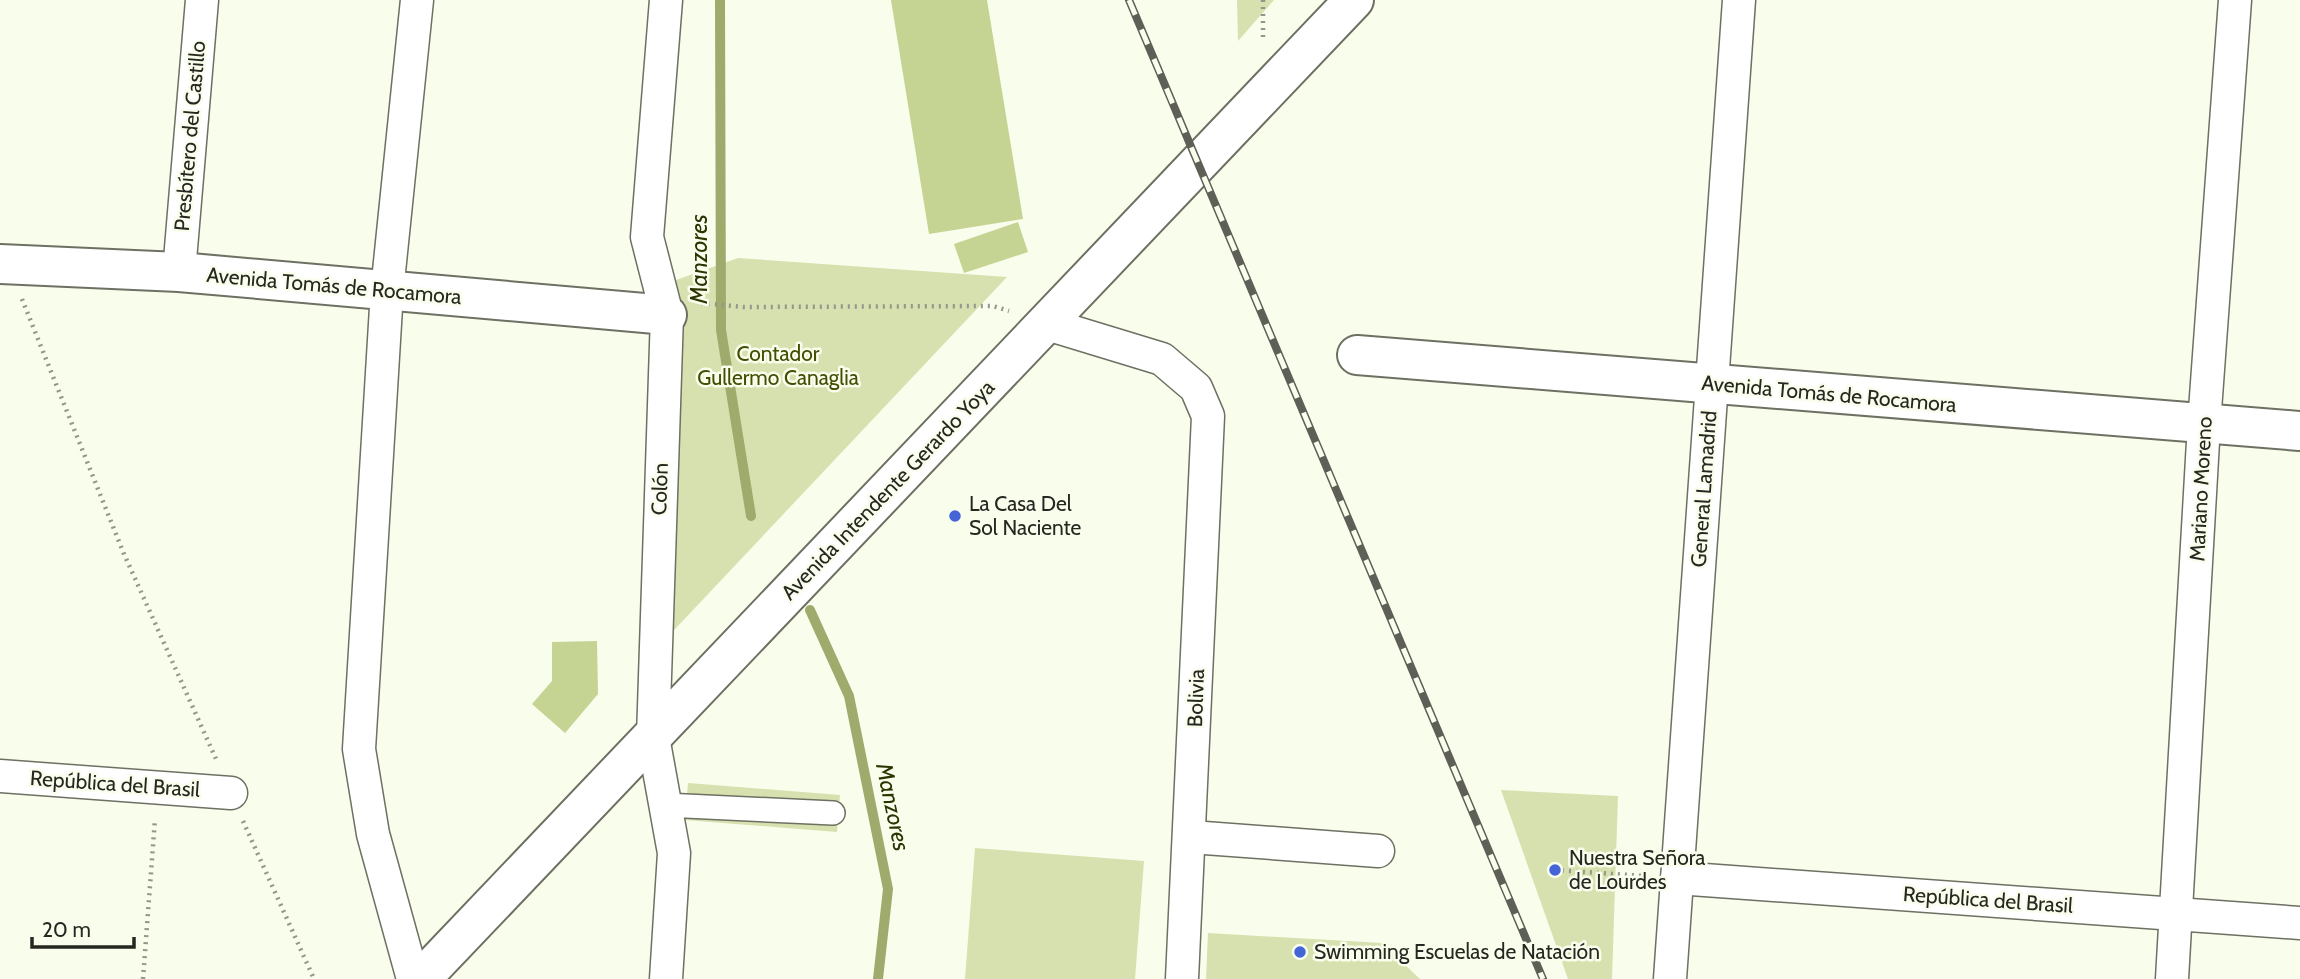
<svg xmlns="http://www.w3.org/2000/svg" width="2300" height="979" viewBox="0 0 2300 979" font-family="Cabin,sans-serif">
<rect width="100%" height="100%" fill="#f9fdec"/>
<g fill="#d6e1af">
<polygon points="1237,0 1274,0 1238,41"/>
<polygon points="738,258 1007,277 660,645 676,280"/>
<polygon points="688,783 840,795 837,832 685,820"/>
<polygon points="1501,790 1618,796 1612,979 1568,979"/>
<polygon points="975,848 1144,861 1135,979 965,979"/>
<polygon points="1208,933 1382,943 1420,979 1206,979"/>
</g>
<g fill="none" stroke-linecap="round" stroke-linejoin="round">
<g stroke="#9eab6d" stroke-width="10">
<polyline points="720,0 721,330 751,516"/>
<polyline points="810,610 849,696 888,889 878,979"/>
</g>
</g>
<g fill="#c5d393">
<polygon points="891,0 987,0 1023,219 929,234"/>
<polygon points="1018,222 1028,252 964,273 954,244"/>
<polygon points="597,641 598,694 565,733 532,704 552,681 552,642"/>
</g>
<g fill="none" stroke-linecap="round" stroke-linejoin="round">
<g stroke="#6d7062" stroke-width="26">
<polyline id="pedestrian" points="665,805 833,813"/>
</g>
<g stroke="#6d7062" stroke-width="35">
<g id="minor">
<polyline points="179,272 202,0"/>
<polyline points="1047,324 1162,359 1196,388 1208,416 1182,979"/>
<polyline points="0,776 231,793"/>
<polyline points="1191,837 1378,851"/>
<polyline points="1677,878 2300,923"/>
<polyline points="413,979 373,834 359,749 387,291 417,0"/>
<polyline points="666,979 674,853 653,737 667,315 647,237 666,0"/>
<polyline points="1670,979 1739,0"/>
<polyline points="2172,979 2204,424 2235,0"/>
</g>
</g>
<g stroke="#6d7062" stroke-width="42">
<g id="tertiary">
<polyline points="0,264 179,272 667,315"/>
<polyline points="1357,355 2300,431"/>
</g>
</g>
<g stroke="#6d7062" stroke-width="42">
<polyline id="secondary" points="421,979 1354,0"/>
</g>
<g stroke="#93968a" stroke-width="4.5" stroke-dasharray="2 5" stroke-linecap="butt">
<polyline points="1263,0 1263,41"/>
<polyline points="22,299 124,554 216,759"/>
<polyline points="701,303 743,307 993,306 1009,311"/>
<polyline points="243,821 314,979"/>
<polyline points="1555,870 1644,876"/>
<polyline points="143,979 155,819"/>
</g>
<use href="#pedestrian" stroke="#fff" stroke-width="23"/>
<use href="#minor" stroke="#fff" stroke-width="32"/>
<use href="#tertiary" stroke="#fff" stroke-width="38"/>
<use href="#secondary" stroke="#fff" stroke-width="38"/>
<g stroke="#5e6057" stroke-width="8">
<polyline id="rail" points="1129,0 1543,979"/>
</g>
<use href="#rail" stroke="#f9fdec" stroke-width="5" stroke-dasharray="16" stroke-linecap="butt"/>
</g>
<g fill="#4464d7" stroke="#f9fdec" stroke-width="2.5">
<circle cx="955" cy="516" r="7"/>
<circle cx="1555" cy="870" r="7"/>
<circle cx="1300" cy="952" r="7"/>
</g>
<g text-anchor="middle" stroke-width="5" stroke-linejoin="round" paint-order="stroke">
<g font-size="21" fill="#262721" stroke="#f9fdec">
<text transform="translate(190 136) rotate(-85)" y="7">Presbítero del Castillo</text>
<text transform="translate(334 286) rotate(5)" y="7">Avenida Tomás de Rocamora</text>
<text transform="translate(1829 394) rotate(5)" y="7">Avenida Tomás de Rocamora</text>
<text transform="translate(660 489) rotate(-88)" y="7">Colón</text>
<text transform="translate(1704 489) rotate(-86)" y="7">General Lamadrid</text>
<text transform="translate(2201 489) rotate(-87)" y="7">Mariano Moreno</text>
<text transform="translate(888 490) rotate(-46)" y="7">Avenida Intendente Gerardo Yoya</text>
<text transform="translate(1196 698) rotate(-88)" y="7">Bolivia</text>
<text transform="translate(115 784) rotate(4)" y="7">República del Brasil</text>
<text transform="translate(1988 900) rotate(4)" y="7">República del Brasil</text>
</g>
<g font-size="21" fill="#444e02" stroke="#f9fdec">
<text x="778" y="361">Contador<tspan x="778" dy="24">Gullermo Canaglia</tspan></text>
</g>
<g font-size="21" fill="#262721" stroke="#f9fdec" text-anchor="start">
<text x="969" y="511">La Casa Del<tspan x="969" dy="24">Sol Naciente</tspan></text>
<text x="1569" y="865">Nuestra Señora<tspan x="1569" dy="24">de Lourdes</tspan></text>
<text x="1314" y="959">Swimming Escuelas de Natación</text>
</g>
<g font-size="23" font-style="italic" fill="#2c3402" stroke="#f9fdec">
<text transform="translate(699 259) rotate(-90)" y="8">Manzores</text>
<text transform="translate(893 807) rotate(78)" y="8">Manzores</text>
</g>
</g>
<path d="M32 937v10h102v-10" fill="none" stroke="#262721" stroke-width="3.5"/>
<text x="42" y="937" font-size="21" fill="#262721" stroke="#f9fdec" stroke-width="5" paint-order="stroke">20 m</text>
</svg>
